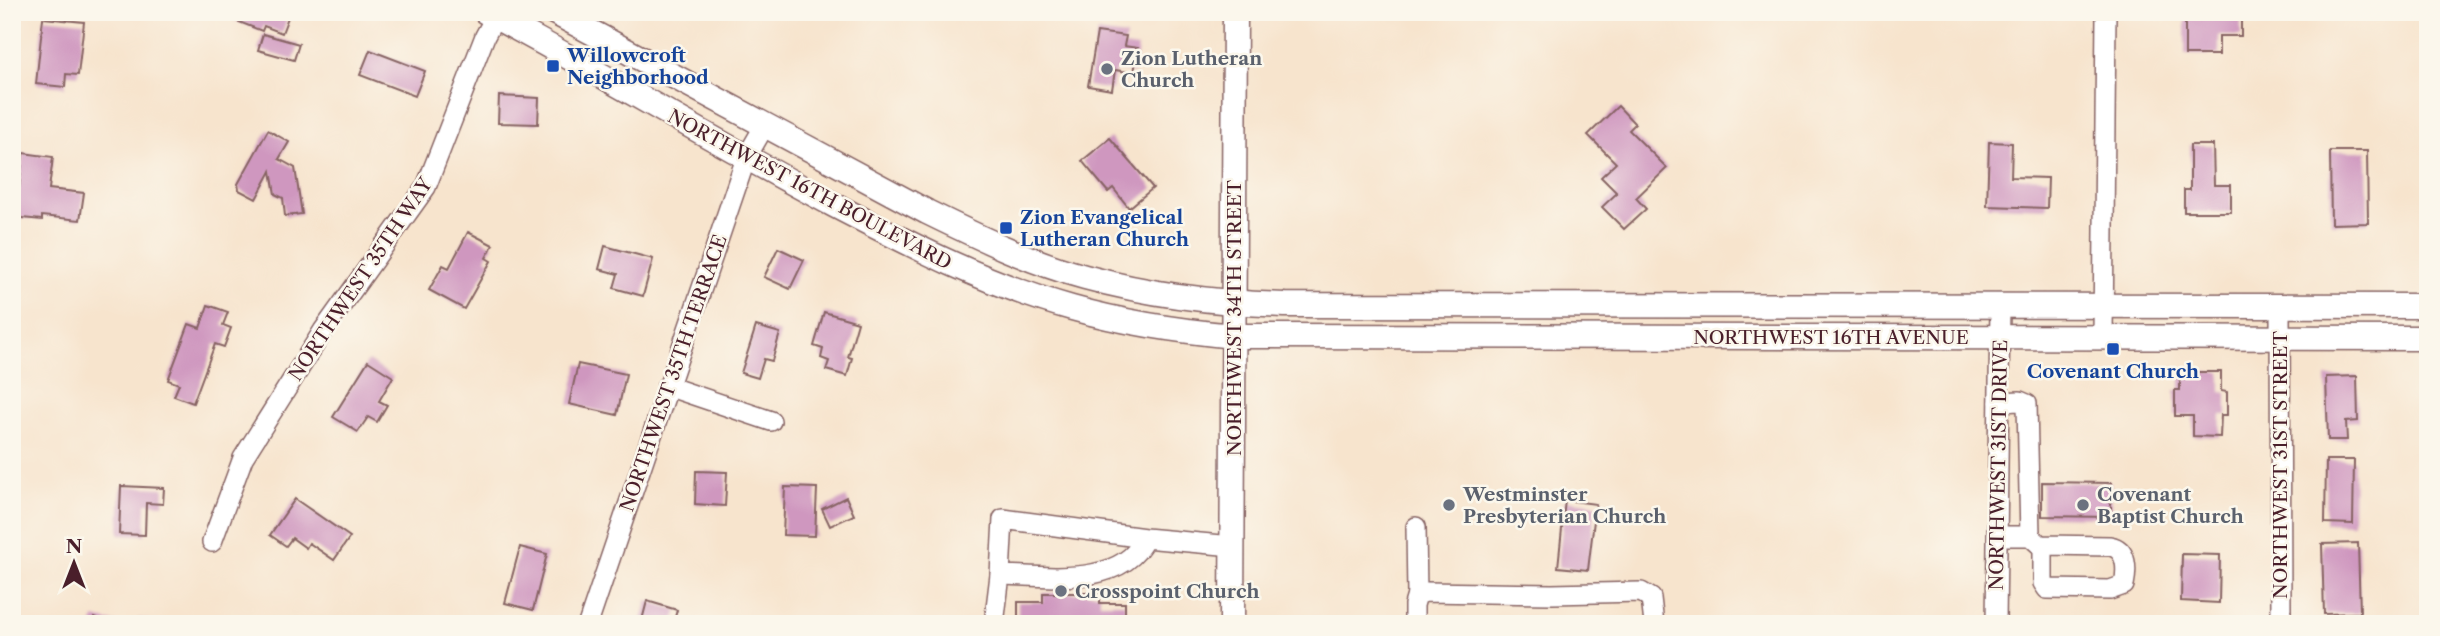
<svg xmlns="http://www.w3.org/2000/svg" width="2440" height="636" viewBox="0 0 2440 636" font-family="'Libre Caslon Text',serif">
<rect width="100%" height="100%" fill="#fbf7ec"/>
<filter id="ink" filterUnits="userSpaceOnUse"><feTurbulence type="fractalNoise" baseFrequency=".0143" numOctaves="2"/><feDisplacementMap in="SourceGraphic" scale="14" xChannelSelector="R" yChannelSelector="G"/><feConvolveMatrix kernelMatrix="1 2 1 2 8 2 1 2 1" color-interpolation-filters="sRGB"/></filter>
<filter id="wash" filterUnits="userSpaceOnUse"><feTurbulence type="fractalNoise" baseFrequency=".00686" numOctaves="4" result="noise"/><feDisplacementMap in="SourceGraphic" scale="28" xChannelSelector="R" yChannelSelector="G"/><feGaussianBlur stdDeviation="1.57" result="paint"/><feColorMatrix in="noise" values="0 0 0 0 0 0 0 0 0 0 0 0 0 0 0 0 0 1.4 0 .05"/><feComposite in="paint" operator="in"/></filter>
<g filter="url(#wash)">
<rect width="100%" height="100%" fill="#f7e4cd"/>
<g id="blocks">
<g fill="#cf97bf">
<polygon points="237,12 290,12 282,33 264,26 262,31 234,20"/>
<polygon points="2185,12 2241,12 2241,36 2219,36 2219,55 2185,55"/>
<polygon points="43,18 84,22 78,75 66,74 65,87 36,84"/>
<polygon points="1097,32 1126,36 1124,46 1138,48 1134,73 1115,70 1112,90 1088,86"/>
<polygon points="263,34 299,44 294,60 258,50"/>
<polygon points="370,50 425,71 415,96 360,75"/>
<polygon points="499,96 539,98 538,124 498,123"/>
<polygon points="1618,106 1635,124 1629,130 1667,168 1636,198 1646,209 1624,229 1602,207 1617,193 1601,177 1616,163 1588,135"/>
<polygon points="268,130 289,142 279,159 295,168 302,214 285,216 283,198 275,194 271,171 256,199 239,190 238,184"/>
<polygon points="1110,138 1153,188 1129,208 1113,188 1108,192 1082,161"/>
<polygon points="1989,142 2012,143 2011,177 2048,178 2047,208 1987,206"/>
<polygon points="2190,145 2213,145 2214,185 2231,185 2231,212 2184,212 2184,190 2190,190"/>
<polygon points="2330,151 2367,151 2368,223 2331,224"/>
<polygon points="23,153 53,157 49,189 84,193 80,220 42,216 42,220 12,217 12,196 18,197"/>
<polygon points="468,232 493,245 486,258 491,261 464,309 429,290 443,265 449,268"/>
<polygon points="605,246 653,259 643,296 614,288 618,274 599,269"/>
<polygon points="778,248 804,260 790,289 764,277"/>
<polygon points="208,305 228,312 223,325 231,328 224,347 215,344 193,403 174,396 179,384 168,380 189,324 200,328"/>
<polygon points="824,312 858,322 848,357 852,358 847,376 826,370 829,361 821,358 823,349 814,346"/>
<polygon points="756,326 780,333 772,361 764,359 758,378 741,373"/>
<polygon points="368,361 393,377 379,401 387,405 377,422 368,417 358,432 333,417"/>
<polygon points="578,364 626,374 617,415 569,404"/>
<polygon points="2180,372 2221,372 2221,391 2227,392 2227,415 2221,415 2220,437 2193,436 2193,416 2175,416 2175,390 2180,390"/>
<polygon points="2357,376 2358,421 2346,422 2347,440 2328,440 2326,377"/>
<polygon points="2326,460 2354,460 2353,524 2325,523"/>
<polygon points="696,471 727,472 725,506 695,504"/>
<polygon points="2042,482 2111,483 2111,517 2042,516"/>
<polygon points="121,486 164,488 163,504 146,503 145,535 119,534"/>
<polygon points="785,487 817,488 815,536 783,535"/>
<polygon points="846,497 854,515 830,526 822,509"/>
<polygon points="295,499 350,537 334,560 309,543 306,548 292,538 286,546 270,535"/>
<polygon points="1565,500 1596,504 1588,570 1558,567"/>
<polygon points="2358,543 2360,613 2324,614 2322,544"/>
<polygon points="520,547 547,554 533,610 505,603"/>
<polygon points="2182,554 2220,555 2219,603 2181,601"/>
<polygon points="1043,593 1100,593 1100,603 1125,603 1125,624 1018,624 1018,602 1043,602"/>
<polygon points="647,601 677,610 673,624 641,624"/>
<polygon points="94,618 117,623 116,624 93,624"/>
<polygon points="139,618 159,623 159,624 138,624"/>
</g>
</g>
</g>
<g filter="url(#ink)">
<use href="#blocks" fill-opacity="0" stroke="#876464" stroke-width="2"/>
<g fill="none" stroke-linecap="round" stroke-linejoin="round">
<g stroke="#876464" stroke-width="22">
<g id="minor">
<polyline points="2280,306 2281,624"/>
<polyline points="2103,337 2106,12"/>
<polyline points="667,386 771,421"/>
<polyline points="1999,402 2020,401 2027,404 2030,536"/>
<polyline points="1416,527 1417,595"/>
<path d="M1998 536H2030L2040 545H2043L2110 546C2128 549 2127 571 2124 585L2110 590 2047 589 2043 583V545"/>
<path d="M1145 538C1122 588 1046 576 1000 575L1003 519 1145 538 1233 546"/>
<polyline points="212,542 243,458 323,331 426,187 485,36 498,12"/>
<polyline points="588,624 746,158 765,125"/>
<polyline points="994,624 1000,575"/>
<polyline points="1414,624 1414,605 1417,595 1425,592 1552,594 1641,592 1651,598 1654,624"/>
<polyline points="1996,624 2000,306"/>
</g>
</g>
<g stroke="#876464" stroke-width="27">
<g id="major">
<path d="M486 12C603 74 717 143 834 205 911 245 988 285 1072 308 1125 323 1179 331 1234 336L2428 338"/>
<path d="M554 12 927 212C978 237 1030 262 1085 277 1151 295 1217 303 1285 305L2428 306"/>
<polyline points="1232,624 1235,12"/>
</g>
</g>
<use href="#minor" stroke="#fff" stroke-width="19"/>
<use href="#major" stroke="#fff" stroke-width="24"/>
</g>
</g>
<g fill="#1a4fb4" stroke="#fbf7ec" stroke-width="2.5">
<rect x="546" y="59" width="14" height="14" rx="3.5"/>
<rect x="999" y="221" width="14" height="14" rx="3.5"/>
<rect x="2106" y="342" width="14" height="14" rx="3.5"/>
</g>
<g fill="#6b7280" stroke="#fbf7ec" stroke-width="2.5">
<circle cx="1107" cy="69" r="7"/>
<circle cx="1449" cy="505" r="7"/>
<circle cx="2083" cy="505" r="7"/>
<circle cx="1061" cy="591" r="7"/>
</g>
<g text-anchor="middle" stroke-width="5" stroke-linejoin="round" paint-order="stroke">
<g font-size="19" font-weight="bold" fill="#164399" stroke="#fbf7ec" text-anchor="start">
<text x="567" y="62">Willowcroft<tspan x="567" dy="22">Neighborhood</tspan></text>
<text x="1020" y="224">Zion Evangelical<tspan x="1020" dy="22">Lutheran Church</tspan></text>
<text x="2113" y="378" text-anchor="middle">Covenant Church</text>
</g>
<g font-size="19" font-weight="bold" fill="#5b616d" stroke="#fbf7ec" text-anchor="start">
<text x="1121" y="65">Zion Lutheran<tspan x="1121" dy="22">Church</tspan></text>
<text x="1463" y="501">Westminster<tspan x="1463" dy="22">Presbyterian Church</tspan></text>
<text x="2097" y="501">Covenant<tspan x="2097" dy="22">Baptist Church</tspan></text>
<text x="1075" y="598">Crosspoint Church</text>
</g>
<g font-size="19" fill="#4a1f2b" stroke="#fbf7ec">
<text transform="translate(810 189) rotate(28)" y="7">NORTHWEST 16TH BOULEVARD</text>
<text transform="translate(360 279) rotate(-56)" y="7">NORTHWEST 35TH WAY</text>
<text transform="translate(1234 318) rotate(-90)" y="7">NORTHWEST 34TH STREET</text>
<text x="1831" y="344">NORTHWEST 16TH AVENUE</text>
<text transform="translate(673 373) rotate(-71)" y="7">NORTHWEST 35TH TERRACE</text>
<text transform="translate(1998 465) rotate(-89)" y="7">NORTHWEST 31ST DRIVE</text>
<text transform="translate(2280 465) rotate(-90)" y="7">NORTHWEST 31ST STREET</text>
</g>
</g>
<rect width="2440" height="636" fill="none" stroke="#fbf7ec" stroke-width="42"/>
<g transform="translate(74 563)" stroke="#fbf7ec" stroke-width="5" paint-order="stroke">
<path d="M0-5L12 26L0 18L-12 26Z" fill="#4a1f2b"/>
<text y="-10" font-size="19" font-weight="bold" text-anchor="middle" fill="#4a1f2b">N</text>
</g>
</svg>
